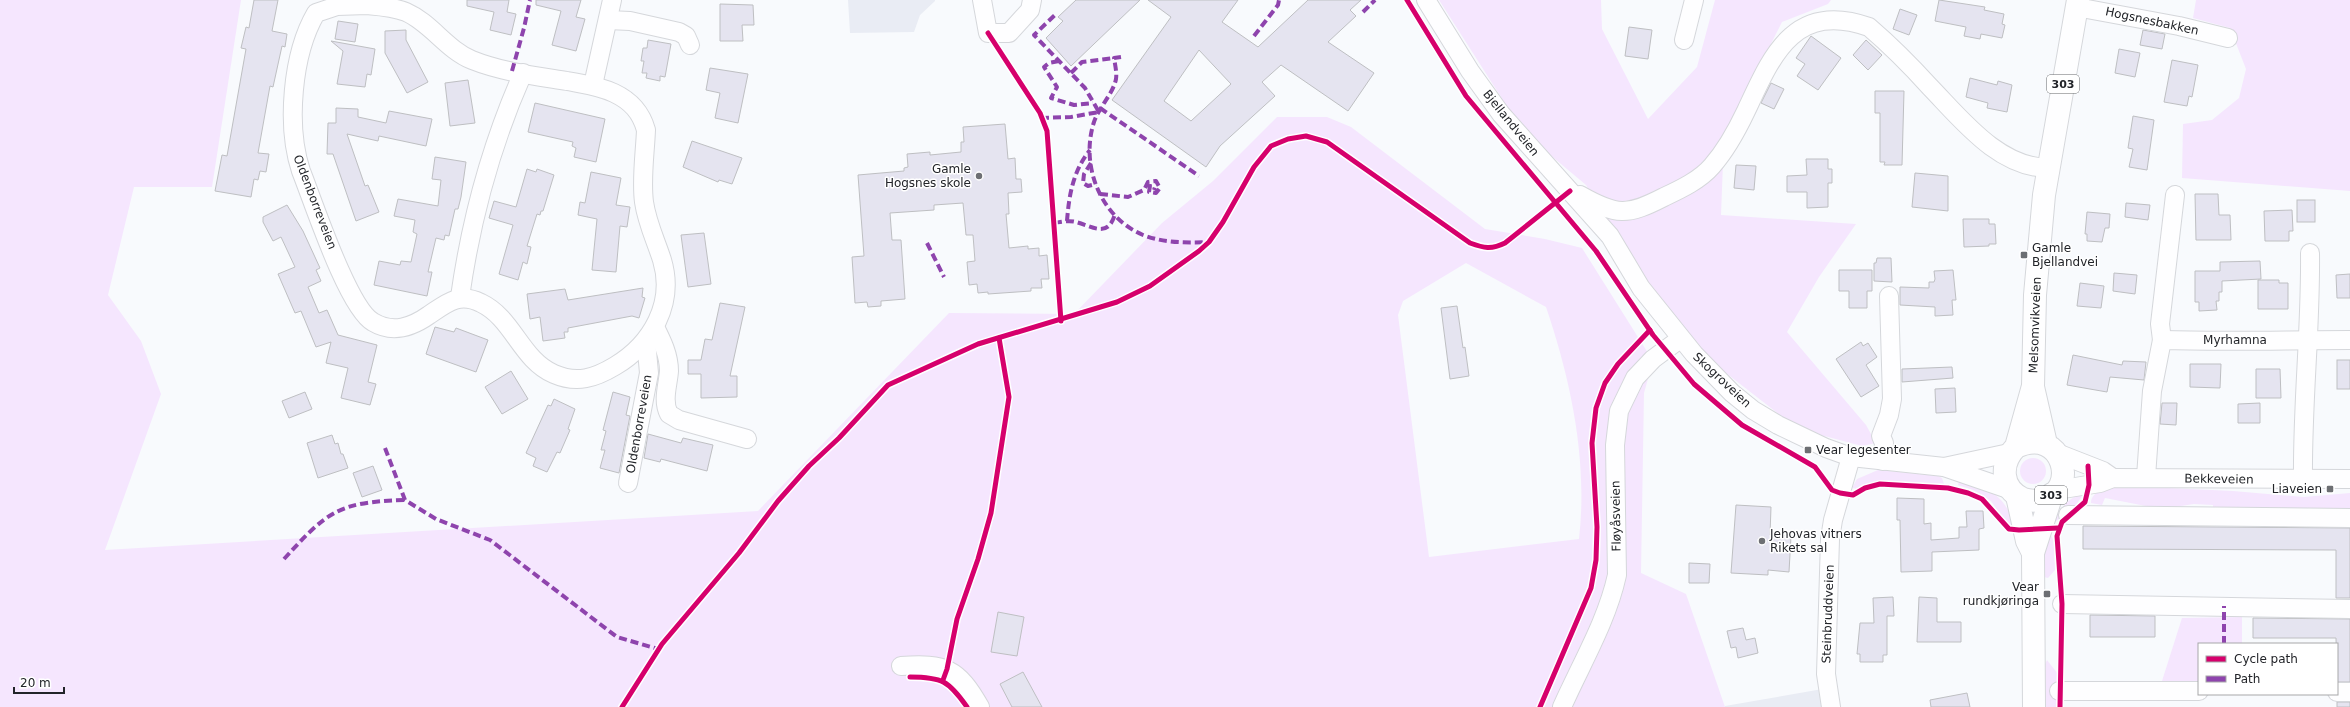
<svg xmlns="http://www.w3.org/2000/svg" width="2350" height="707" viewBox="0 0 2350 707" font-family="'DejaVu Sans',sans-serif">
<rect width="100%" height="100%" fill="#f8fafd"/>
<g fill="#e9ecf4">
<polygon points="848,0 935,0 935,1 920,15 914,32 850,33"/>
<polygon points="1834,687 1839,707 1725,707 1725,706"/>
</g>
<g fill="#f5e6fe" fill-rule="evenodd">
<path d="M0 0H241L212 187H134L108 295 141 341 161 394 105 550 758 511 949 313 1074 314 1162 223 1213 181 1277 117H1327L1351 127 1485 229 1545 239 1582 248 1653 361 1644 393 1641 573 1686 594 1725 707H0ZM1466 263 1546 307C1571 381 1588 460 1579 539L1429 557 1398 315 1403 301Z"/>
<polygon points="1439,0 1601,0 1602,29 1648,119 1697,67 1715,0 1831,0 1828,4 1782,22 1724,137 1721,215 1856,224 1819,277 1787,332 1866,425 1876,443 1862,446 1798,429 1717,366 1649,288 1586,185 1524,133"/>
<polygon points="2196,0 2350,0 2350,191 2182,178 2183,124 2212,120 2239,98 2246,69 2230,28 2193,18"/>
<circle cx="2033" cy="471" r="13"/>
<polygon points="1878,470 1938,476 1942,478 1944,484 1889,481 1868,483 1858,489 1852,488 1857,479"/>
<path d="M1959 481C1992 490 2002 493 2016 526L2007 524 1991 501 1973 490 1958 485Z"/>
<path d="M2127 486 2233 491 2304 497 2350 493V514L2213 513V505L2194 504 2161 509 2105 498 2102 505 2091 503C2091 488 2116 488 2127 486Z"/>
<path d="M2084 493 2076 505 2054 523 2053 521C2062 507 2068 498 2084 493Z"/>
<polygon points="2049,534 2051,535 2054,542 2055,570 2048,578 2044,577 2043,563"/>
<polygon points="2242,617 2242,644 2199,644 2199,682 2162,681 2182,618"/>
<polygon points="2047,660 2058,674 2056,707 2043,707 2045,664"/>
</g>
<g fill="#e5e4f0" stroke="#bebfc2" fill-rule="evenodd">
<polygon points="254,0 278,0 272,31 287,34 285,47 282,46 273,87 270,86 258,153 269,154 266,172 260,171 258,180 254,179 251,197 215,191 222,155 227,156 246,49 241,48 246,27 249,28"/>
<polygon points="467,0 509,0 507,12 516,14 511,35 490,30 494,12 467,6"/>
<polygon points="536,0 581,0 576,17 585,19 576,51 552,45 561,11 536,5"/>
<polygon points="1076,0 1140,0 1071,66 1046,38 1063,21 1058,17"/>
<path d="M1148 0H1238L1222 22 1258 47 1308 0H1361L1350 10 1356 16 1328 42 1374 73 1348 111 1281 65 1262 82 1275 96 1220 146 1206 167 1112 100 1171 17ZM1199 50 1231 84 1191 121 1164 101Z"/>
<polygon points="1939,0 1985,7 1984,10 2004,14 2002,24 2005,25 2002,38 1981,34 1980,39 1964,36 1966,27 1935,21"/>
<polygon points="720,4 753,5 754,25 742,25 743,41 720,41"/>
<polygon points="1900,9 1917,15 1909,35 1893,29"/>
<polygon points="338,21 358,24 355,42 335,39"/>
<polygon points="1629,27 1652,30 1648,59 1625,56"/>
<polygon points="406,30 406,40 428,82 407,93 385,53 385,31"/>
<polygon points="2143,30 2165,34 2162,49 2140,45"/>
<polygon points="1811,36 1841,58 1818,90 1797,76 1805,64 1796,58"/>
<polygon points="648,40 671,44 665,77 660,76 660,81 646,78 647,73 642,73 644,61 641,61 643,48 647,48"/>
<polygon points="1866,40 1882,55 1868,70 1853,55"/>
<polygon points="331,41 375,49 371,75 367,74 365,87 337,84 343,51"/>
<polygon points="2119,49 2140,53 2135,77 2115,73"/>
<polygon points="2172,60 2198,65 2192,97 2189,96 2187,106 2164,102"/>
<polygon points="710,68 748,74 738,123 715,118 720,93 706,90"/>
<polygon points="1970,78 1997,85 1998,81 2012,85 2007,112 1987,108 1988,103 1966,97"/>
<polygon points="468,80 475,123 450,126 445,83"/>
<polygon points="1771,83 1784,89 1774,109 1761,103"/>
<polygon points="1875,91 1904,91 1902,165 1884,165 1885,162 1880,162 1880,113 1875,113"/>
<polygon points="535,103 605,119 596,162 574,157 576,148 572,146 573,142 528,132"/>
<polygon points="336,108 358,109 358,117 386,123 389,111 432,119 426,146 379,136 378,141 347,134 365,186 368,185 379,212 356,221 333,154 327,154 328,123 336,123"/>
<polygon points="2133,116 2154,120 2147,170 2129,167 2133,149 2128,148"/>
<polygon points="1005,124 1008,159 1015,158 1016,179 1021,179 1022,192 1008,193 1009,214 1006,214 1009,248 1028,246 1028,249 1039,248 1039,256 1047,255 1049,279 1041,279 1042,288 1031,288 1031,291 988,294 988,292 978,293 977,284 969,285 967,262 975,261 973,235 966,235 963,203 934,205 934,210 890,213 892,240 901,240 905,299 881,301 881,306 868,307 867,302 855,303 852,257 864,256 858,175 904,171 904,168 908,167 907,154 930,152 930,155 961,152 961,142 964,142 963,127"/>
<polygon points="692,141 742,158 732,184 719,180 718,182 683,167"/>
<polygon points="435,157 466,162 461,197 458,209 455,209 449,236 445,235 444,240 436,238 428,272 432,272 427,296 374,285 379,261 400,265 401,261 411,262 417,234 413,232 415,220 394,216 398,199 438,206 441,180 432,179"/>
<polygon points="1806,159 1828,159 1828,169 1832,169 1832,183 1828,183 1828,207 1807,208 1807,192 1787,192 1787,176 1807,175"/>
<polygon points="1736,165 1756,166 1754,190 1734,188"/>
<polygon points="527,169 536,172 537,169 554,175 543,211 541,211 540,215 537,214 527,246 531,247 527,264 523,262 518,280 499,274 513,225 489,218 494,201 516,207"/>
<polygon points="591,172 621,178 616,205 630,207 627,227 620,226 616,272 592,270 597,219 578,215 580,202 585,203"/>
<polygon points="1915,173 1948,176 1948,211 1912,207"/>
<polygon points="2195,194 2218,194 2219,215 2230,215 2231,240 2196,240"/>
<rect x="2297" y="200" width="18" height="22"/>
<polygon points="2126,203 2150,205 2148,220 2125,217"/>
<polygon points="287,205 303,231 320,268 316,270 321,281 308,287 319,313 327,310 338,335 377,345 368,382 376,384 370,405 341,398 348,368 326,363 331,342 316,347 301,311 295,313 278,274 295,267 281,237 273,241 263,222 263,217"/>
<polygon points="2292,210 2293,231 2289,231 2289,241 2265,241 2264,211"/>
<polygon points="2087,212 2110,214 2109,228 2105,228 2102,242 2087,241 2087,234 2085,234"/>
<polygon points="1963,219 1989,219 1989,224 1995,224 1996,244 1989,244 1989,246 1964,247"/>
<polygon points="704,233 711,284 688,287 681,235"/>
<polygon points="1877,258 1891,258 1892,282 1874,281 1874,263 1876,263"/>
<polygon points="2260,261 2261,279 2222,281 2222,292 2219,292 2219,301 2216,301 2217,310 2199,311 2199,302 2195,302 2195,271 2220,271 2220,262"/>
<polygon points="1839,270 1872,270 1872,291 1867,291 1867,308 1849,308 1849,291 1839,291"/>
<polygon points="1953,270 1956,300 1952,300 1953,315 1935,316 1935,307 1900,305 1900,287 1929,288 1929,282 1934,282 1935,279 1934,271"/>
<polygon points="2114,273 2137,275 2135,294 2113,291"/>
<polygon points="2350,274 2350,298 2337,298 2336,275"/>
<polygon points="2258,280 2279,280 2279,283 2288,283 2288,309 2258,309"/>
<polygon points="2080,283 2104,286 2101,308 2077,306"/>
<polygon points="643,288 642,297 645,298 639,318 632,316 568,328 568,332 564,332 565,338 543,341 540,317 530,319 527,294 565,289 568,300"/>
<polygon points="720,303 745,307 730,376 737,376 737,397 701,398 701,374 688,374 688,360 701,360 705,339 712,340"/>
<polygon points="1457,306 1463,348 1465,347 1469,376 1450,379 1441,308"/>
<polygon points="435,327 454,332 456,328 488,340 476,372 426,354"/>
<polygon points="1861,342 1863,346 1868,343 1877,357 1866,365 1879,386 1861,397 1836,359"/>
<polygon points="2073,355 2122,365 2123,361 2146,362 2144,380 2110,377 2107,392 2067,385"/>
<rect x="2337" y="360" width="13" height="29"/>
<polygon points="2190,364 2221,364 2220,388 2190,387"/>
<polygon points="1952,367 1953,378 1902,382 1902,369"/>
<polygon points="2256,369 2280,369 2281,398 2256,398"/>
<polygon points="511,371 528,399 502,414 485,387"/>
<polygon points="1955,388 1956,412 1936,413 1935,389"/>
<polygon points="305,392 312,409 289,418 282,401"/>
<polygon points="613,392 630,397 626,415 630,416 619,473 600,468 605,450 601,450 606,431 603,430"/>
<polygon points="554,399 575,409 568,429 570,430 560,453 557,452 547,472 533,466 536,458 526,453 548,405 551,406"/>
<polygon points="2162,403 2177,403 2176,425 2160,424"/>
<polygon points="2260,403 2260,423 2238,423 2238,404"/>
<polygon points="648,434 681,443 683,438 713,445 707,471 661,459 660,462 644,458"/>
<polygon points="332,435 335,444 338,443 341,454 343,454 348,468 318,478 307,443"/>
<polygon points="373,466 382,490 362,497 353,473"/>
<polygon points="1897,498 1924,499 1924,524 1931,523 1931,540 1959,538 1959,527 1967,527 1966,511 1983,511 1984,528 1979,529 1979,550 1932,552 1932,571 1901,572 1900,520 1897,520"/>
<polygon points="1736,505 1771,507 1770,535 1791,536 1789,572 1768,570 1768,575 1731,573"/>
<polygon points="2083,526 2350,528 2350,598 2336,598 2336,550 2083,549"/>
<polygon points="1689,563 1710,564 1709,583 1689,583"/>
<polygon points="1893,597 1894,616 1887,616 1887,655 1883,655 1883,662 1860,662 1860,654 1857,654 1860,623 1874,623 1873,598"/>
<polygon points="1919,597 1937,598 1937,622 1961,622 1961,642 1917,642"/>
<polygon points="998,612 1024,617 1017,656 991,652"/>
<polygon points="2090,615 2155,616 2155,637 2090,637"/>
<polygon points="2253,618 2350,619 2350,682 2337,682 2336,638 2253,638"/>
<polygon points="1743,628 1746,640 1755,638 1758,653 1738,658 1736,647 1731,648 1727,631"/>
<polygon points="1023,672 1036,696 1042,707 1012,707 1000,684"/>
<polygon points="1967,693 1970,707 1931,707 1930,700"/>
<rect x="2337" y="702" width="13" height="5"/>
</g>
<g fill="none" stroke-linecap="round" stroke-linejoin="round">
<g stroke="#d5d7db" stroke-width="20">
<g id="street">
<polyline points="982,0 988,33 1009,33 1030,10 1032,0"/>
<polyline points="1426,0 1470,71 1501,114 1610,236 1641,288 1694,354 1732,393 1753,410 1778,425 1826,448 1851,457 1944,467 2011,490"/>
<path d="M367 5C379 6 394 7 406 12 431 23 447 50 472 60 502 72 536 76 567 81 583 84 599 86 614 93 631 101 641 112 646 130 645 154 641 179 644 202 647 223 656 241 662 260 675 303 652 344 615 366 595 378 577 384 554 374 521 360 513 318 481 303 459 292 447 303 429 315 412 327 393 334 373 322 348 308 313 201 301 171 286 126 292 54 316 13L337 6Z"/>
<polyline points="2076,7 2179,26 2228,38"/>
<polyline points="608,20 630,21 679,32 686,36 690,45"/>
<polyline points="1684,40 1694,0"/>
<polyline points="593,85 612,0"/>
<path d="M1580 195C1617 216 1627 216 1664 197 1681 189 1700 180 1712 166 1726 150 1737 130 1746 111 1771 58 1793 0 1869 27 1890 45 1911 66 1930 87 1962 120 1999 168 2049 168"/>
<path d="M460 297C471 219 491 145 523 73"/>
<path d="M655 327C662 341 669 355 669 371 668 385 662 401 669 414L679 420 747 439"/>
<polyline points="2162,340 2160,324 2175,195"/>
<polyline points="2057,453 2103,471 2113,478"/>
<polyline points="1883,461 1884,443 1881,436 1889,415 1892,399 1889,296"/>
<polyline points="1944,467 2009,453"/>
<path d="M2146 477 2152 391 2162 340C2224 342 2287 340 2350 340"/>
<path d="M2303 480C2302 404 2311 329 2310 253"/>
<polyline points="628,483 649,373 646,340"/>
<polyline points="2057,490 2100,483 2113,478 2350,479"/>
<polyline points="2068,515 2350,518"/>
<polyline points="2062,604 2350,609"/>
<path d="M901 666C945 663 958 668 980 707"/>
<polyline points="2059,691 2199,691"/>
<polyline points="2337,692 2350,692"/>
<path d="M1562 707C1581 664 1607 621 1617 575L1615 445 1619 411 1635 378 1653 359 1680 339"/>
<polyline points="1831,707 1826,674 1830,539 1833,520 1851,457"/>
</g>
</g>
<g stroke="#d5d7db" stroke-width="24">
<g id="primary">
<polyline points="2033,387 2046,444"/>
<path d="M2016 447C2064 425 2080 492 2041 500 2035 501 2029 501 2023 499 2000 488 2000 463 2016 447L2033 386 2035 295 2044 195 2078 0"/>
<polyline points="2017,496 2027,541 2033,553"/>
<polyline points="2034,707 2033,553 2052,494"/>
</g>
</g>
<use href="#street" stroke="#fefeff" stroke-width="18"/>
<use href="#primary" stroke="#fefeff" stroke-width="22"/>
<g stroke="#8e44ad" stroke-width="4" stroke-dasharray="8 4" stroke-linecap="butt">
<polyline points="1363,12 1375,0"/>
<polyline points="1254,36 1278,5 1279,0"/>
<path d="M1121 57 1114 58C1115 64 1117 73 1116 79 1113 94 1099 107 1094 122 1080 165 1100 217 1143 235 1164 243 1186 243 1209 242"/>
<polyline points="1059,61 1049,63 1044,67 1057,87 1051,98 1074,105 1093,103"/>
<polyline points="512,71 524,28 530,0"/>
<polyline points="1071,73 1082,62 1114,58"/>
<polyline points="1100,108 1199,176"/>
<polyline points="1041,118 1071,117 1099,112 1085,88 1034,35 1056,14"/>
<polyline points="1091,163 1084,174 1083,183 1088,186 1096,184"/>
<polyline points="1100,194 1128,197 1144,190 1148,182 1156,181 1160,188 1156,193 1149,192 1150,186 1155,187 1154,190"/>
<path d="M1067 221C1069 195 1073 171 1090 150"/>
<path d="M1054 223C1061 222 1069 220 1076 222 1092 226 1108 239 1115 214"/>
<polyline points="927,243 944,277"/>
<polyline points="385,448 405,500 436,519 490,540 617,637 658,649"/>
<path d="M284 559C328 511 338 502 405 500"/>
<polyline points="2224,644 2224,606"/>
</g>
<g stroke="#fff" stroke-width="8">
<g id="cycleway">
<polyline points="1407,0 1466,96 1596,251 1653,335 1694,384 1742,425 1815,467 1832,490 1840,493 1853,495 1865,488 1880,484 1948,488 1968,493 1982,499 2009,529 2019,530 2058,528"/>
<polyline points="988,33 1040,113 1047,131 1061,321"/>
<path d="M910 677C942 677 949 681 967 707"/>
<polyline points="943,680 947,669 957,619 978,559 991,513 1009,397 999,338"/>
<path d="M622 707 662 644 739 553 778 501 809 466 839 438 888 385 978 344 1117 302 1150 286 1199 251 1209 242 1223 222 1254 167 1271 146 1288 139 1306 136 1327 142 1470 243C1484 248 1491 250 1505 243L1570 191"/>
<polyline points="1540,707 1591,588 1596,560 1597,527 1592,443 1596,408 1605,383 1618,364 1650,330"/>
<polyline points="2060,707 2062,604 2057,536 2062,522 2085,502 2089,485 2088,466"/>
</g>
</g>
<use href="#cycleway" stroke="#d6006c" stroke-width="5"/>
</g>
<g fill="#6d6f73" stroke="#fff" stroke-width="1.5">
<circle cx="979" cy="176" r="4"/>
<rect x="2020" y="251" width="8" height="8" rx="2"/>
<rect x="1804" y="446" width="8" height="8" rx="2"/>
<rect x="2326" y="485" width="8" height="8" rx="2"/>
<circle cx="1762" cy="541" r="4"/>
<rect x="2043" y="590" width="8" height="8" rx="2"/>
</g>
<g text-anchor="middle" stroke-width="3" stroke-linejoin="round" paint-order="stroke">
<g fill="#fff" stroke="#646669" stroke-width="1">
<rect x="2047" y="75" width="32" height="18" rx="3"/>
<rect x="2035" y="486" width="32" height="18" rx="3"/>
</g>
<g font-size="11" font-weight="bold" fill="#222429">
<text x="2063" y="88">303</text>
<text x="2051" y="499">303</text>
</g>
<g font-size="12" fill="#222429" stroke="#fff">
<text transform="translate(2152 21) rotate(12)" y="4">Hogsnesbakken</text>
<text transform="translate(1511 123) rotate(51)" y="4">Bjellandveien</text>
<text transform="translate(315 202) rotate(69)" y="4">Oldenborreveien</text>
<text transform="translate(2035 325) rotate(-88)" y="4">Melsomvikveien</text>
<text x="2235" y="344">Myrhamna</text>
<text transform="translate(1722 380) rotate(43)" y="4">Skogroveien</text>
<text transform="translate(639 424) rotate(-80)" y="4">Oldenborreveien</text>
<text transform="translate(2219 479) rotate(1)" y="4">Bekkeveien</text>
<text transform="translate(1616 516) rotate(-91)" y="4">Fløyåsveien</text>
<text transform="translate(1828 614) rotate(-88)" y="4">Steinbruddveien</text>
</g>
<g font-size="12" fill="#222429" stroke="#fff" text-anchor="end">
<text x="971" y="173">Gamle<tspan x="971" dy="14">Hogsnes skole</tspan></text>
<text x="2032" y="252" text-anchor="start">Gamle<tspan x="2032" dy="14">Bjellandvei</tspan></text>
<text x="1816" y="454" text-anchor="start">Vear legesenter</text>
<text x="2322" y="493">Liaveien</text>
<text x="1770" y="538" text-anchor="start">Jehovas vitners<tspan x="1770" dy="14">Rikets sal</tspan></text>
<text x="2039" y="591">Vear<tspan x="2039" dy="14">rundkjøringa</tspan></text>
</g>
</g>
<rect x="2198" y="643" width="140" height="52" fill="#ffffff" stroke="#a7a7a9"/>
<rect x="2206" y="656" width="20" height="6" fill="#d6006c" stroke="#a7a7a9"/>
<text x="2234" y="663" font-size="12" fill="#222429">Cycle path</text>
<rect x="2206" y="676" width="20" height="6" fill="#8e44ad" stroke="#a7a7a9"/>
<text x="2234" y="683" font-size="12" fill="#222429">Path</text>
<path d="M14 687v6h50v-6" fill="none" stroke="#222429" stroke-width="2"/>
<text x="20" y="687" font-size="12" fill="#222429" stroke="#ffffff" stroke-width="3" paint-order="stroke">20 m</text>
</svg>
